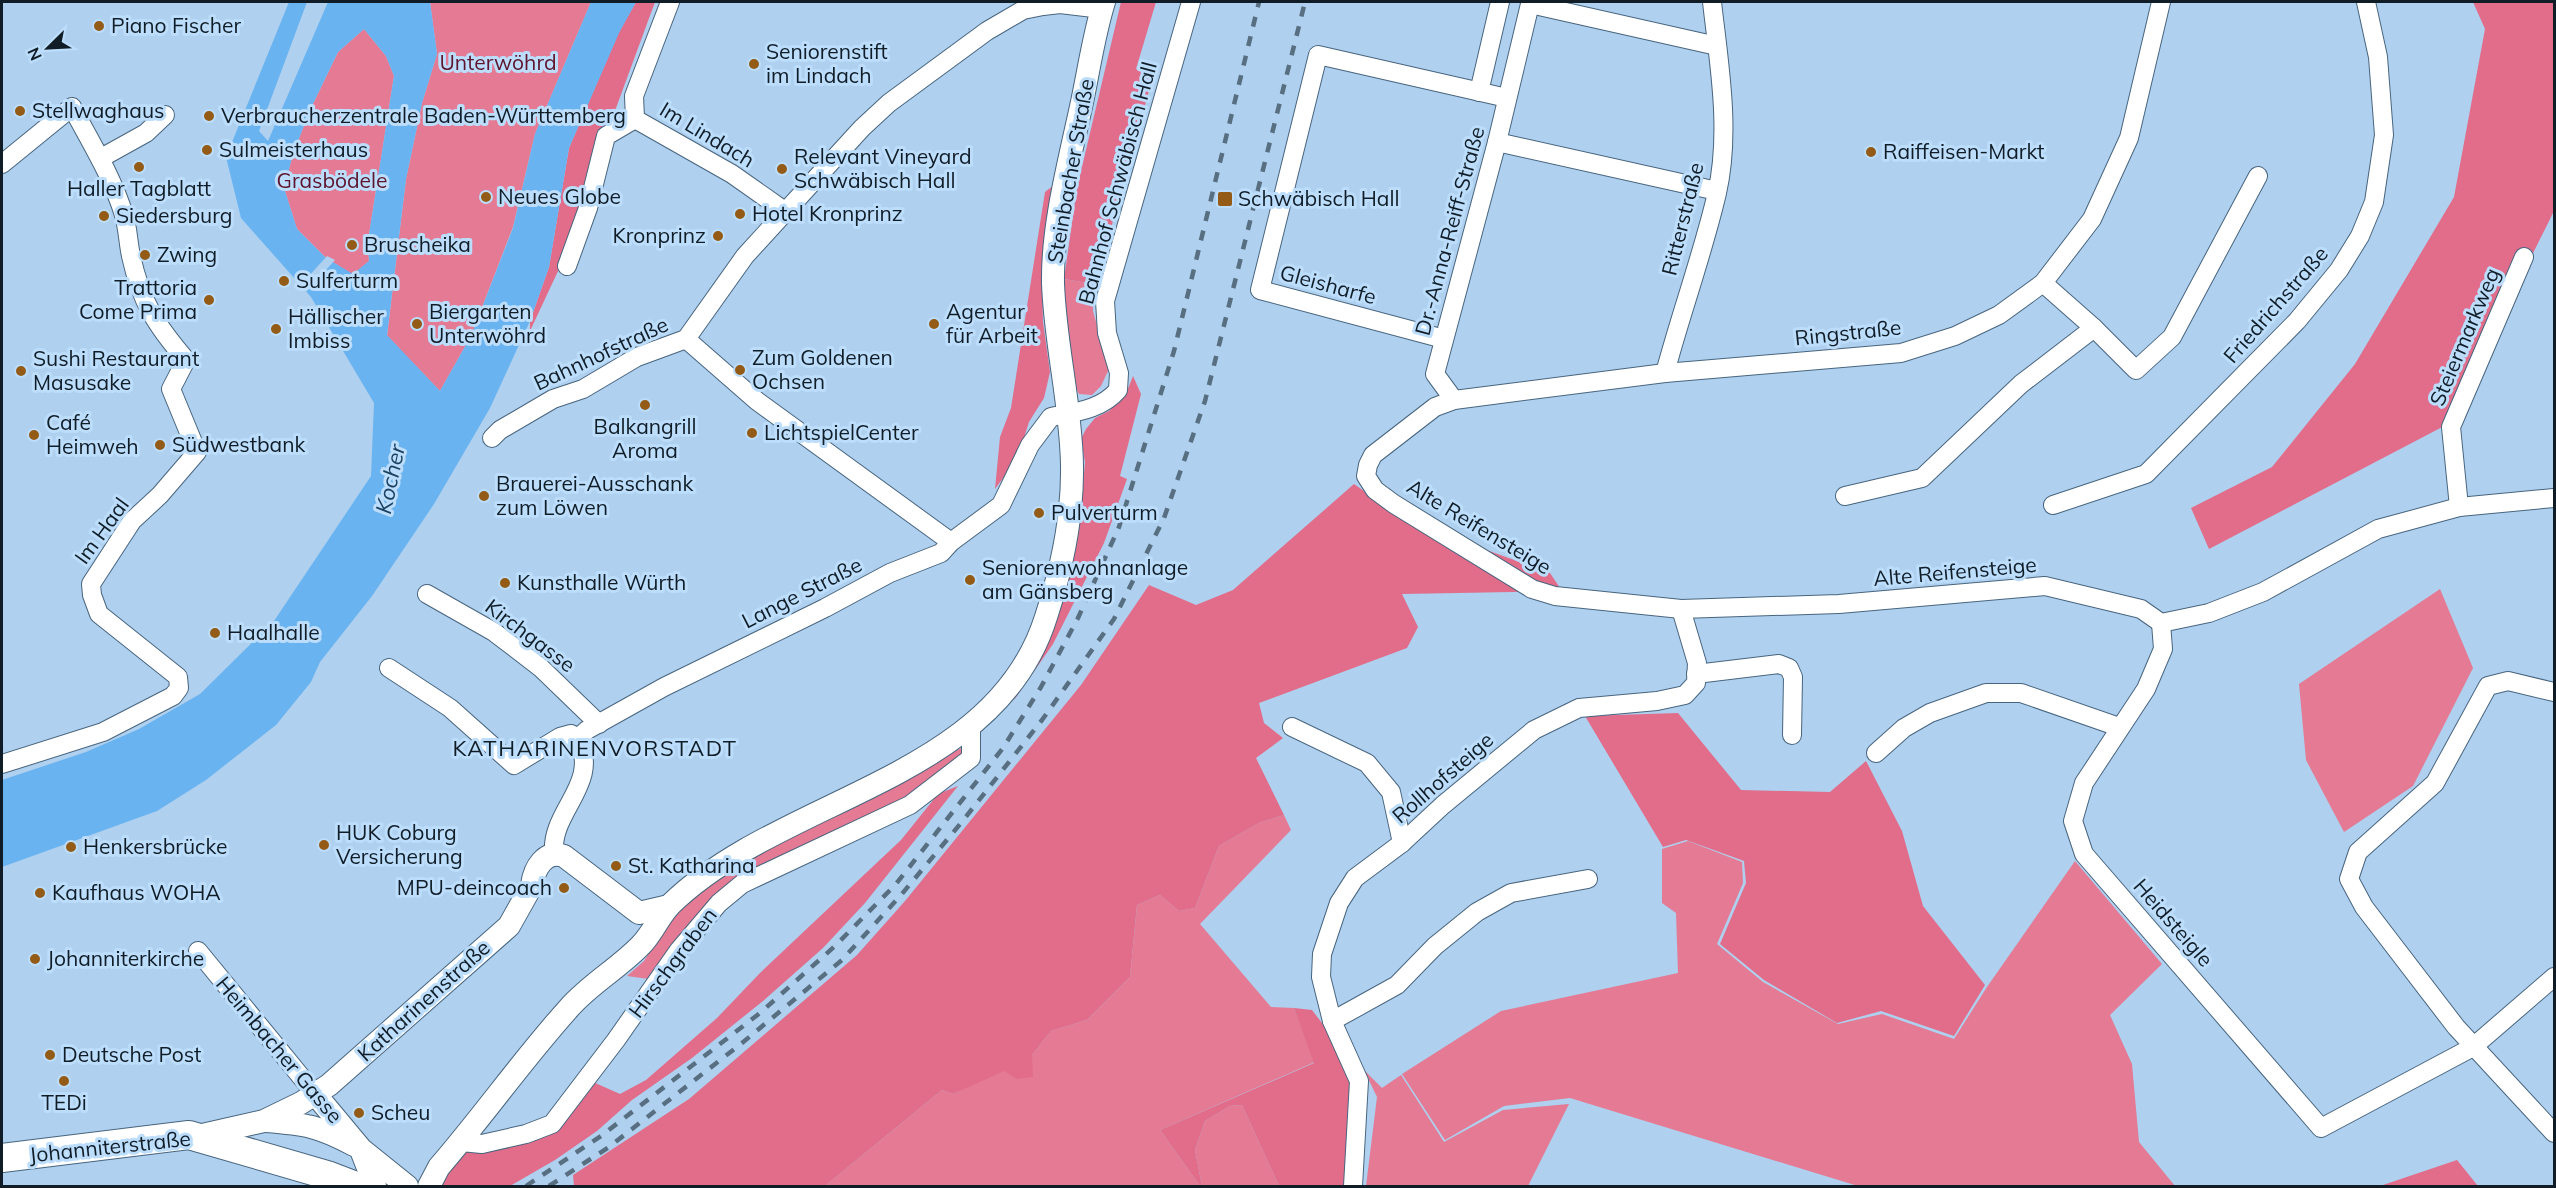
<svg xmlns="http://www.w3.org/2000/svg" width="2556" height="1188" viewBox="0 0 2556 1188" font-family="Mulish,sans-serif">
<rect width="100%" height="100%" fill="#afd0ee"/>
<g fill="#e47a93">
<polygon points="430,2 591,2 535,134 513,227 471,336 440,391 387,336 406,179 422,103 437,54"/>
<polygon points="364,29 386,56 394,76 368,241 369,261 353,275 326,258 297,229 284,188 293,154 310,110 338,52"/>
<path d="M1064 279 1093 284V311L1109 369 1101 386 1092 395 1079 394C1061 364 1065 313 1064 279Z"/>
<polygon points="2440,589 2473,668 2413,786 2344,832 2306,760 2299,684"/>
<polygon points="967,745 968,755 870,821 758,868 649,979 627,976 644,961 680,905 703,884"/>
<polygon points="1284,815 1291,830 1200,924 1271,1007 1294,1008 1315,1062 1160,1130 1200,1186 825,1186 942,1090 953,1094 1032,1055 1051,1031 1087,1020 1130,977 1137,905 1160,895 1179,911 1195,908 1219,846 1259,823"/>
<polygon points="1688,841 1742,862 1743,883 1717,944 1763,982 1838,1024 1882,1014 1954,1039 1987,987 2075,861 2162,964 2110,1015 2132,1064 2139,1142 2175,1186 1858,1186 1570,1098 1504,1106 1445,1140 1402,1074 1501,1011 1678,973 1676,913 1662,903 1662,849"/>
<polygon points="1364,1070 1382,1088 1401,1075 1444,1142 1503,1110 1569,1104 1528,1186 1366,1186 1377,1097"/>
<polygon points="1242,1105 1279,1186 1202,1186 1195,1150 1205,1121 1230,1106"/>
</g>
<g fill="#e16d8a">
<polygon points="636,2 655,2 616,108 598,145 559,269 530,331 530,321 549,267 569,148 619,32"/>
<polygon points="1121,2 1156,2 1136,69 1153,76 1105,250 1093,284 1064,279 1077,188"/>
<polygon points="2473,2 2554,2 2554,211 2448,424 2209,549 2191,508 2272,467 2355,364 2454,197 2485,29"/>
<polygon points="1058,182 1042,283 1043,322 1050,372 1044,398 1029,422 1017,459 995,489 1000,437 1011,408 1045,192"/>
<polygon points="1133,376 1141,394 1120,476 1127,479 1104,543 1053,644 1014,700 1082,499 1085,462 1081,439 1086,429 1095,418 1109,411 1126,394"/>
<polygon points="1354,484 1424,533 1460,552 1481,548 1550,573 1562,591 1402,594 1418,627 1407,648 1259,703 1264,723 1283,738 1256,758 1284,815 1259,823 1219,846 1195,908 1179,911 1160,895 1137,905 1130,977 1087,1020 1051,1031 1032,1055 1033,1077 1017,1079 1004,1071 953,1094 942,1090 825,1186 574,1186 573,1175 689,1099 857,955 905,901 1081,685 1149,585 1196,605 1233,590"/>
<polygon points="1678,713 1741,790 1830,792 1866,761 1902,831 1923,906 1985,985 1954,1036 1881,1011 1837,1023 1764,980 1720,944 1746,883 1744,861 1686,840 1663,847 1585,716"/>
<polygon points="958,786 865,903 823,948 763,1001 692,1058 632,1100 597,1131 555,1160 510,1186 443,1186 441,1181 461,1149 533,1136 593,1082 620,1094 646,1080 717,1018 760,973 901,840 938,794"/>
<polygon points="1294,1008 1312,1010 1332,1036 1350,1075 1356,1099 1344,1186 1279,1186 1242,1105 1230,1106 1205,1121 1195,1150 1202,1186 1200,1186 1160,1130 1314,1063"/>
<polygon points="2457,1160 2478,1186 2380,1186"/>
</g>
<path fill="#69b3f1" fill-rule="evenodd" d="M289 2H307L259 131 268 141 328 2H430L437 54 422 103 406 179 387 335 440 391 471 336 513 228 535 134 591 2H636L619 33 569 148 549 267 530 321 490 408 434 504 372 596 320 662 311 682 276 725 206 780 157 811 2 867V780L86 752 139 729 200 694 274 621 371 476 374 403 311 297 241 218 226 157ZM364 29 386 56 394 76 368 241 369 261 353 274 326 258 297 229 284 188 293 154 310 110 338 52Z"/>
<g fill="#afd0ee">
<polygon points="542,110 588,112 584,122 538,120"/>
<polygon points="327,256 335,260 305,293 299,287"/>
</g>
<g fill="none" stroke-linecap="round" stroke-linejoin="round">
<g stroke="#48657f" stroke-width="20">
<g id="minor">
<polyline points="2161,2 2129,138 2092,219 2043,283 1999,315 1955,336 1901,353 1665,373 1454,400 1435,407 1373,455 1368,465 1366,476 1375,490 1394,504 1532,589 1555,596 1681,609 1839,604 2045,586 2141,609 2161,623 2209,613 2263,592 2378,529 2459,507 2554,498"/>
<polyline points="1479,92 1500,2"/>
<polyline points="635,119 732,174 786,212"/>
<polyline points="635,119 634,96 670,2"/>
<polyline points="1497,142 1717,191"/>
<polyline points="101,158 146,133 165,115"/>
<path d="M2 164 72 107C91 143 112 176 124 215 128 229 128 242 131 256 141 302 156 325 186 360L171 389 197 452 160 495 132 521 91 584 92 595 99 614 178 677 179 688 173 696 103 732 2 764"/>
<polyline points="567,266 588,208 606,136 635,119"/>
<polyline points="2043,283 2094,328 2136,370 2172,337 2258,176"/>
<polyline points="686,339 757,401 951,542"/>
<polyline points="1444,339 1260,290 1318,55 1507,98"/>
<path d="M1665 373C1681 313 1703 253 1717 193 1731 131 1719 64 1712 2"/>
<polyline points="1454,400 1435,374 1497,142 1530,4 1717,46"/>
<polyline points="492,438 500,430 553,399 583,389 637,357 686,339 745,256 862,128 889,103 987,31 1023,10 1043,6 1060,4 1102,9"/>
<polyline points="1845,496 1922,478 2021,384 2094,328"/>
<polyline points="2053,505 2146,474 2297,321 2339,270 2360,236 2374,202 2384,135 2378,57 2366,2"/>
<polyline points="2459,507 2451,427 2524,257"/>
<polyline points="427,594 494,632 541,668 599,724"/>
<polyline points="2161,623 2163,649 2146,689 2084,783 2073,821 2084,854 2321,1128 2473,1047 2554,977"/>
<polyline points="389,668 450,708 514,765 560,737 571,734 578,738"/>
<polyline points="1696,674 1779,664 1789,668 1793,677 1792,735"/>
<polyline points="2554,692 2508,681 2488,686 2435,783 2358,852 2349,879 2364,907 2456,1027 2554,1133"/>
<polyline points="1292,727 1367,763 1391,792 1402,843"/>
<path d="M578 738 587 730 664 687 825 608 890 573 941 553 951 542 1001 505 1030 445 1051 417C1075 412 1101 410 1118 390L1119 373 1107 333 1105 301 1191 2"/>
<polyline points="1876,753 1904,728 1930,713 1986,693 2021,693 2119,727"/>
<path d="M554 854C550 810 601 785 578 738"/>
<polyline points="198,951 316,1095"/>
<polyline points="1332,1021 1397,985 1435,946 1477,912 1511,893 1588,879"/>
<polyline points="461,1142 482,1144 526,1134 552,1124 616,1040 679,950 719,903 742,884 910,805 971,758 971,723"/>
<polyline points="1353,1186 1359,1081 1332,1021 1321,977 1322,954 1339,903 1355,878 1402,843 1443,805 1534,730 1579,708 1657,701 1685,695 1696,683 1697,663 1681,609"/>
</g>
</g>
<g stroke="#48657f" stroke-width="24">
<g id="tertiary">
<polyline points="316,1095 361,1149 407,1186"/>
<path d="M266 1121C305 1124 319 1126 354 1145"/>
<path d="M198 1136 264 1121 301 1103 329 1085 509 926 532 885C534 869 545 849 564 856L639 913 669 906"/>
<polyline points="361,1150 375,1186"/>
<path d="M429 1186 439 1167C484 1115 523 1059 569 1008 590 984 619 968 641 945 653 933 659 916 671 904 782 796 995 781 1046 617 1062 568 1073 517 1072 465 1071 404 1055 344 1053 283 1052 224 1070 159 1082 102 1089 69 1094 34 1104 2"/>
</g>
</g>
<g stroke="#48657f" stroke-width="30">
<polyline id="primary" points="2,1158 189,1135 330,1176 356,1186"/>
</g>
<use href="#minor" stroke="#fff" stroke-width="18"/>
<use href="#tertiary" stroke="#fff" stroke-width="22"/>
<use href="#primary" stroke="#fff" stroke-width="28"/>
<g stroke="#586e81" stroke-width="4.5" stroke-dasharray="10 10" stroke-linecap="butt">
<polyline points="526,1186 601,1136 760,1013 835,946 896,884 1003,748 1041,687 1078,618 1119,527 1174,351 1259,2"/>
<polyline points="549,1186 609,1147 742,1043 842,960 901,895 961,823 1042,720 1114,619 1164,518 1205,401 1305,2"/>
</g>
</g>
<g fill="#935b15" stroke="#bcddfb" stroke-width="2">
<circle cx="99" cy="26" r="6"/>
<circle cx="754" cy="64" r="6"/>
<circle cx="20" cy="111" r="6"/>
<circle cx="209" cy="116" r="6"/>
<circle cx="207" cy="150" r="6"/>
<circle cx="1871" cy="152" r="6"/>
<circle cx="139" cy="167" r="6"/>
<circle cx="782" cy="169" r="6"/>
<circle cx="486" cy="197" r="6"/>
<rect x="1217" y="191" width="16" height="16" rx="3"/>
<circle cx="740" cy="214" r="6"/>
<circle cx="104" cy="216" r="6"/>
<circle cx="718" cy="236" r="6"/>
<circle cx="352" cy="245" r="6"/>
<circle cx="145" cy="255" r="6"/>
<circle cx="284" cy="281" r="6"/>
<circle cx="209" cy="300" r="6"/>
<circle cx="417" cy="324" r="6"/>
<circle cx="934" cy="324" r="6"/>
<circle cx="276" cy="329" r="6"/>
<circle cx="740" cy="370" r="6"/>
<circle cx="21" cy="371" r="6"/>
<circle cx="645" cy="405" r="6"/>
<circle cx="752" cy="433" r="6"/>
<circle cx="34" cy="435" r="6"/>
<circle cx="160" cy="445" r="6"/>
<circle cx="484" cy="496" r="6"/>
<circle cx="1039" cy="513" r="6"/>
<circle cx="970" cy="580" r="6"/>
<circle cx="505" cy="583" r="6"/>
<circle cx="215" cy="633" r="6"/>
<circle cx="324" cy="845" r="6"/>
<circle cx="71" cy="847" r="6"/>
<circle cx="616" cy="866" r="6"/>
<circle cx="564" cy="888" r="6"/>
<circle cx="40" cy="893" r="6"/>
<circle cx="35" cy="959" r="6"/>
<circle cx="50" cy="1055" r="6"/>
<circle cx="64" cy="1081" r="6"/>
<circle cx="359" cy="1113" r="6"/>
</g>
<g text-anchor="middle" stroke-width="6" stroke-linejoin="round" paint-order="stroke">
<g font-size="21" fill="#101d27" stroke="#bcddfb" text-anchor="start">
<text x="111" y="33">Piano Fischer</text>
<text x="766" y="59">Seniorenstift<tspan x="766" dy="24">im Lindach</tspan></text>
<text x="32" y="118">Stellwaghaus</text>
<text x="221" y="123">Verbraucherzentrale Baden-Württemberg</text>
<text x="219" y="157">Sulmeisterhaus</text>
<text x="1883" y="159">Raiffeisen-Markt</text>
<text x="794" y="164">Relevant Vineyard<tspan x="794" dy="24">Schwäbisch Hall</tspan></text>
<text x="139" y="196" text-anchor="middle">Haller Tagblatt</text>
<text x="498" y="204">Neues Globe</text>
<text x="1238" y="206">Schwäbisch Hall</text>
<text x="752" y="221">Hotel Kronprinz</text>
<text x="116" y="223">Siedersburg</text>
<text x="706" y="243" text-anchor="end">Kronprinz</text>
<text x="364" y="252">Bruscheika</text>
<text x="157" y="262">Zwing</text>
<text x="296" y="288">Sulferturm</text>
<text x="197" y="295" text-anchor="end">Trattoria<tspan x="197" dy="24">Come Prima</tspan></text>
<text x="429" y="319">Biergarten<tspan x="429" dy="24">Unterwöhrd</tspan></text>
<text x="946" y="319">Agentur<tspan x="946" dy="24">für Arbeit</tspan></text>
<text x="288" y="324">Hällischer<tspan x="288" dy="24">Imbiss</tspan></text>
<text x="752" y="365">Zum Goldenen<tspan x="752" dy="24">Ochsen</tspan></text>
<text x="33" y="366">Sushi Restaurant<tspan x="33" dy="24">Masusake</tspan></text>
<text x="46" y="430">Café<tspan x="46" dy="24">Heimweh</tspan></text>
<text x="645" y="434" text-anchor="middle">Balkangrill<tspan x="645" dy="24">Aroma</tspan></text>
<text x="764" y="440">LichtspielCenter</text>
<text x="172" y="452">Südwestbank</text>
<text x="496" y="491">Brauerei-Ausschank<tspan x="496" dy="24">zum Löwen</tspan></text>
<text x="1051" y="520">Pulverturm</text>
<text x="982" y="575">Seniorenwohnanlage<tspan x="982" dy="24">am Gänsberg</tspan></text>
<text x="517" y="590">Kunsthalle Würth</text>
<text x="227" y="640">Haalhalle</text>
<text x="336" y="840">HUK Coburg<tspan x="336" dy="24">Versicherung</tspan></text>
<text x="83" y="854">Henkersbrücke</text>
<text x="628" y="873">St. Katharina</text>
<text x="552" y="895" text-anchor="end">MPU-deincoach</text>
<text x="52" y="900">Kaufhaus WOHA</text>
<text x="47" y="966">Johanniterkirche</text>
<text x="62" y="1062">Deutsche Post</text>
<text x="64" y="1110" text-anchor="middle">TEDi</text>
<text x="371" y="1120">Scheu</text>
</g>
<g font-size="21" fill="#5d142c" stroke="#bcddfb">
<text x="498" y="70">Unterwöhrd</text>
<text x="332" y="188">Grasbödele</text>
</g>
<g font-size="21" fill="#101d27" stroke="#bcddfb">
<text transform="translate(707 135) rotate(31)" y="7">Im Lindach</text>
<text transform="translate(1071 171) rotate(-80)" y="7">Steinbacher Straße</text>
<text transform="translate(1118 183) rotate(-75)" y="7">Bahnhof Schwäbisch Hall</text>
<text transform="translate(1683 219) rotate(-76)" y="7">Ritterstraße</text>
<text transform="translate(1450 231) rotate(-75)" y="7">Dr.-Anna-Reiff-Straße</text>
<text transform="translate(1328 285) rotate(15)" y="7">Gleisharfe</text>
<text transform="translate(2276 305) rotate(-49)" y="7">Friedrichstraße</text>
<text transform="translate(1848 333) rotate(-6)" y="7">Ringstraße</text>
<text transform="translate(2465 337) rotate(-67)" y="7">Steiermarkweg</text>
<text transform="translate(601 354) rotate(-25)" y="7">Bahnhofstraße</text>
<text transform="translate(1479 527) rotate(31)" y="7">Alte Reifensteige</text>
<text transform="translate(102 531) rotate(-54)" y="7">Im Haal</text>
<text transform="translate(1955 572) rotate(-5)" y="7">Alte Reifensteige</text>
<text transform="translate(802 593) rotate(-27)" y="7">Lange Straße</text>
<text transform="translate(530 636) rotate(37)" y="7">Kirchgasse</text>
<text transform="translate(1443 778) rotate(-41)" y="7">Rollhofsteige</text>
<text transform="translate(2173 923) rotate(49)" y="7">Heidsteigle</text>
<text transform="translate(673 963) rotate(-53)" y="7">Hirschgraben</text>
<text transform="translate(424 1001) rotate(-42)" y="7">Katharinenstraße</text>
<text transform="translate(279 1050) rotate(50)" y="7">Heimbacher Gasse</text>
<text transform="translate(110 1147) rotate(-6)" y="7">Johanniterstraße</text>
</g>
<g font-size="22" font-style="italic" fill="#1a4160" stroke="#bcddfb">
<text transform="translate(390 479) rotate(-78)" y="8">Kocher</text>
</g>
<g font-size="22" letter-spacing="1.5" fill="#101d27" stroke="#bcddfb">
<text x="595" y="756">KATHARINENVORSTADT</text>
</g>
</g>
<rect width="2556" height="1188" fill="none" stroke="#101d27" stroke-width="6"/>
<g transform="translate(48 48) rotate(246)" stroke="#bcddfb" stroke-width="4.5" paint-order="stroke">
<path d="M0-4.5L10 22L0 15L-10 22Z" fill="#101d27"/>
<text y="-9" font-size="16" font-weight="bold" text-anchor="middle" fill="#101d27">N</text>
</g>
</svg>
